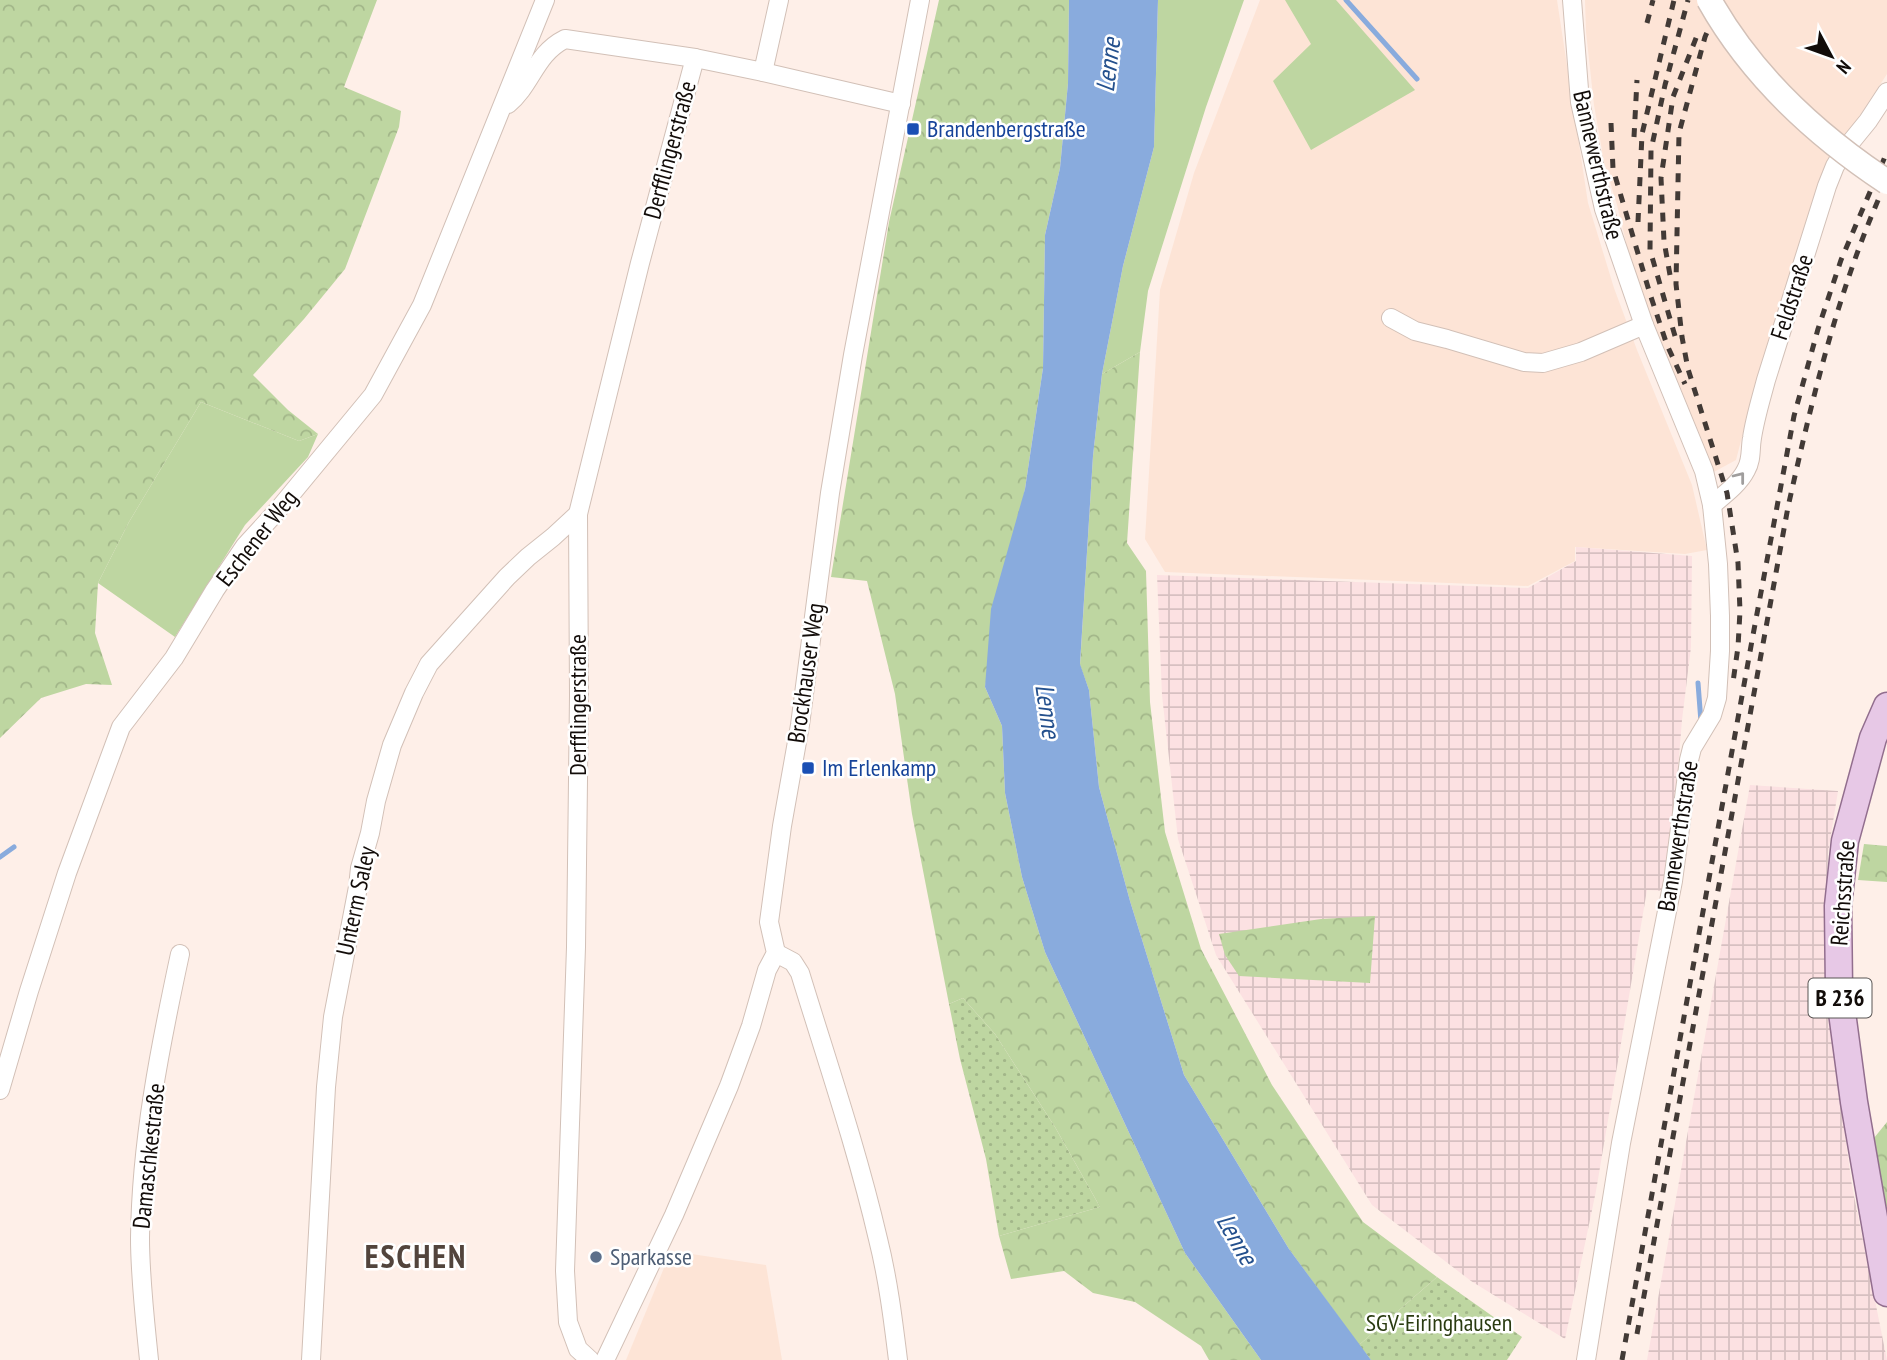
<svg xmlns="http://www.w3.org/2000/svg" width="1887" height="1360" viewBox="0 0 1887 1360" font-family="'PT Sans Narrow',sans-serif">
<defs>
<pattern id="industrial-grid" width="8" height="8" patternUnits="userSpaceOnUse" patternTransform="scale(1.75)"><rect width="8" height="8" fill="#fce1e2"/><path d="M0 4h8M4 0v8" fill="none" stroke="#d7c0c1"/></pattern>
<pattern id="forest-crowns" width="20" height="18" patternUnits="userSpaceOnUse" patternTransform="scale(1.75)"><rect width="20" height="18" fill="#bed6a1"/><path d="M2 6a3 3 0 1 1 6 0M12 15a3 3 0 1 1 6 0" fill="none" stroke="#a2b689"/></pattern>
<pattern id="park-dots" width="8" height="8" patternUnits="userSpaceOnUse" patternTransform="scale(1.75)"><rect width="8" height="8" fill="#bed6a1"/><path d="M2 2h.1M6 6h.1" fill="none" stroke="#a2b689" stroke-width="1.8" stroke-linecap="round"/></pattern>
</defs>
<rect width="100%" height="100%" fill="#feefe8"/>
<g fill="#fde4d6">
<polygon points="1260,0 1557,0 1588,203 1614,288 1637,350 1692,485 1707,550 1685,554 1575,547 1575,561 1528,586 1165,572 1145,539 1160,290 1194,173"/>
<polygon points="1585,0 1887,0 1887,74 1824,170 1759,371 1736,460 1712,473 1635,279 1617,205 1604,162 1594,105 1586,32"/>
<polygon points="671,1251 766,1265 782,1360 626,1360"/>
</g>
<g fill="url(#industrial-grid)">
<polygon points="1576,547 1692,556 1691,647 1682,720 1668,891 1647,890 1596,1191 1565,1339 1471,1281 1372,1205 1216,955 1178,839 1162,695 1157,575 1528,588 1576,561"/>
<polygon points="1750,785 1838,791 1828,853 1825,989 1852,1186 1887,1360 1647,1360"/>
</g>
<g fill="#bed6a1">
<polygon points="1158,0 1244,0 1206,107 1148,291 1140,352 1102,374 1123,266 1154,147"/>
<polygon points="1285,0 1336,0 1415,90 1311,150 1273,81 1311,44"/>
<polygon points="201,402 299,441 318,434 308,457 245,525 175,637 98,583 129,522"/>
</g>
<g fill="url(#forest-crowns)">
<polygon points="0,0 377,0 344,87 401,111 399,127 345,269 304,319 253,375 288,410 318,434 299,441 201,402 129,522 98,583 95,633 112,685 86,684 41,698 0,738"/>
<polygon points="939,0 1069,0 1068,83 1060,168 1045,235 1043,368 1025,489 985,687 1002,726 1005,793 1022,877 1045,952 1185,1253 1261,1360 1209,1360 1201,1346 1135,1302 1093,1293 1064,1271 1011,1279 999,1236 1100,1207 1055,1127 995,1034 963,998 949,1004 912,814 895,694 867,581 831,577 889,222"/>
<polygon points="1140,352 1127,543 1146,571 1150,702 1165,832 1201,949 1272,1085 1363,1222 1437,1277 1359,1345 1289,1249 1184,1075 1130,901 1099,787 1089,690 1080,665 1093,456 1102,374"/>
<polygon points="1864,844 1887,846 1887,882 1858,880"/>
<polygon points="1375,916 1370,983 1239,976 1225,955 1219,934 1321,919"/>
<polygon points="1887,1122 1887,1211 1874,1138"/>
</g>
<g fill="url(#park-dots)">
<polygon points="963,998 995,1034 1055,1127 1100,1207 999,1236 986,1159 960,1059 949,1004"/>
<polygon points="1437,1277 1522,1337 1507,1360 1371,1360 1359,1345"/>
</g>
<polygon fill="#89abdd" points="1069,0 1158,0 1154,147 1123,266 1102,374 1093,456 1080,664 1089,690 1099,787 1130,901 1184,1075 1289,1249 1371,1360 1261,1360 1185,1253 1045,952 1022,877 1005,793 1002,726 985,687 991,609 1025,489 1043,368 1045,235 1060,168 1068,83"/>
<g fill="none" stroke-linecap="round" stroke-linejoin="round">
<g stroke="#89abdd" stroke-width="5">
<polyline points="1346,0 1417,79"/>
<polyline points="1698,683 1701,722"/>
<polyline points="0,857 14,847"/>
</g>
<g stroke="#d2c0b7" stroke-width="20">
<g id="minor">
<polyline points="1572,0 1580,102 1604,209 1644,325 1704,471 1712,505 1718,564 1720,616 1720,651 1717,698 1712,715 1692,748 1689,760 1673,881 1621,1143 1586,1360"/>
<polyline points="763,72 779,0"/>
<path d="M508 104C532 84 535 54 565 39L695 58 763 72 901 104"/>
<polyline points="1391,318 1415,331 1447,339 1524,362 1543,363 1581,352 1644,325"/>
<path d="M1712 505C1724 495 1739 484 1746 470 1752 460 1750 449 1752 438 1755 418 1761 399 1766 380L1827 186 1835 166 1846 148 1868 121 1887 92"/>
<path d="M776 953 793 962 800 973C827 1061 857 1149 878 1239 888 1279 893 1319 898 1360"/>
<polyline points="0,1090 29,991 67,873 121,727 174,658 215,590 245,546 278,510 373,395 422,305 545,0"/>
<path d="M149 1360C145 1320 140 1278 140 1238 141 1142 160 1047 180 954"/>
<polyline points="311,1360 326,1087 333,1017 358,887 360,868 370,833 376,801 392,745 414,693 429,664 507,577 528,557 553,537 578,514"/>
<polyline points="590,1360 578,1349 568,1322 565,1271 576,947 579,696 578,514 640,263 695,58"/>
<polyline points="605,1360 674,1215 729,1086 751,1026 767,970 776,953 769,922 782,826 800,725 830,493 853,355 920,0"/>
</g>
</g>
<g stroke="#926e8e" stroke-width="29">
<polyline id="primary" points="1887,706 1873,738 1845,841 1838,906 1839,990 1854,1102 1887,1293"/>
</g>
<use href="#minor" stroke="#fff" stroke-width="18"/>
<use href="#primary" stroke="#e7c8e6" stroke-width="26"/>
<g stroke="#423a36" stroke-width="5" stroke-dasharray="9 9" stroke-linecap="butt">
<polyline points="1721,0 1705,37 1679,133 1676,284 1682,337 1688,369 1727,493 1738,563 1740,611 1738,647 1733,682"/>
<polyline points="1647,23 1653,0"/>
<polyline points="1611,123 1613,169 1650,294 1667,345 1685,384"/>
<polyline points="1634,137 1637,80"/>
<polyline points="1638,222 1642,134 1674,0"/>
<polyline points="1670,275 1664,241 1661,178 1673,97 1698,33"/>
<polyline points="1675,336 1650,250 1651,150 1665,85 1688,0"/>
<path d="M1637 1334 1788 507C1813 395 1839 285 1887 180"/>
<polyline points="1622,1360 1753,635 1794,416 1818,329 1841,260 1887,152"/>
</g>
<g stroke="#d2c0b7" stroke-width="27" stroke-linecap="butt">
<path id="secondary-bridge" d="M1709 0C1751 75 1816 135 1887 182"/>
</g>
<use href="#secondary-bridge" stroke="#fff" stroke-width="24"/>
</g>
<defs><path id="oneway-chevron" d="M-2-3.5L2.5 0L-2 3.5" fill="none" stroke-width="1.6" stroke-linecap="round" stroke-linejoin="round" transform="scale(1.75)"/></defs>
<use stroke="#a09e9d" href="#oneway-chevron" transform="translate(1740 477) rotate(-52)"/>
<g fill="#1a4fb4" stroke="#fff" stroke-width="2.5">
<rect x="906" y="122" width="14" height="14" rx="3.5"/>
<rect x="801" y="761" width="14" height="14" rx="3.5"/>
</g>
<circle fill="#5c6f8a" stroke="#fff" stroke-width="2.5" cx="596" cy="1257" r="7"/>
<g text-anchor="middle" stroke-width="5" stroke-linejoin="round" paint-order="stroke">
<rect fill="#fff" stroke="#595553" stroke-width="2" x="1808.5" y="978.5" width="63" height="39" rx="5"/>
<g font-size="23" font-weight="bold" fill="#120c09">
<text x="1840" y="1006">B 236</text>
</g>
<g font-size="24" fill="#164399" stroke="#fff" text-anchor="start">
<text x="927" y="137">Brandenbergstraße</text>
<text x="822" y="776">Im Erlenkamp</text>
</g>
<g font-size="24" fill="#120c09" stroke="#fff">
<text transform="translate(670 150) rotate(-75)" y="8">Derfflingerstraße</text>
<text transform="translate(1598 165) rotate(77)" y="8">Bannewerthstraße</text>
<text transform="translate(1792 297) rotate(-72)" y="8">Feldstraße</text>
<text transform="translate(257 538) rotate(-52)" y="8">Eschener Weg</text>
<text transform="translate(806 673) rotate(-82)" y="8">Brockhauser Weg</text>
<text transform="translate(578 705) rotate(-90)" y="8">Derfflingerstraße</text>
<text transform="translate(1678 836) rotate(-81)" y="8">Bannewerthstraße</text>
<text transform="translate(1843 893) rotate(-86)" y="8">Reichsstraße</text>
<text transform="translate(356 901) rotate(-78)" y="8">Unterm Saley</text>
<text transform="translate(149 1156) rotate(-84)" y="8">Damaschkestraße</text>
</g>
<g font-size="24" fill="#4e5e75" stroke="#fff" text-anchor="start">
<text x="610" y="1265">Sparkasse</text>
</g>
<g font-size="24" fill="#2a3b11" stroke="#fff">
<text x="1439" y="1331">SGV-Eiringhausen</text>
</g>
<g font-size="26" font-style="italic" fill="#24508d" stroke="#fff">
<text transform="translate(1108 65) rotate(-83)" y="9">Lenne</text>
<text transform="translate(1048 711) rotate(82)" y="9">Lenne</text>
<text transform="translate(1237 1239) rotate(60)" y="9">Lenne</text>
</g>
<g font-size="32" font-weight="bold" letter-spacing="2" fill="#52443c" stroke="#fff">
<text x="416" y="1268">ESCHEN</text>
</g>
</g>
<g transform="translate(1831 56) rotate(131)" stroke="#ffffff" stroke-width="5" paint-order="stroke">
<path d="M0-5L12 26L0 18L-12 26Z" fill="#120c09"/>
<text y="-10" font-size="19" font-weight="bold" text-anchor="middle" fill="#120c09">N</text>
</g>
</svg>
